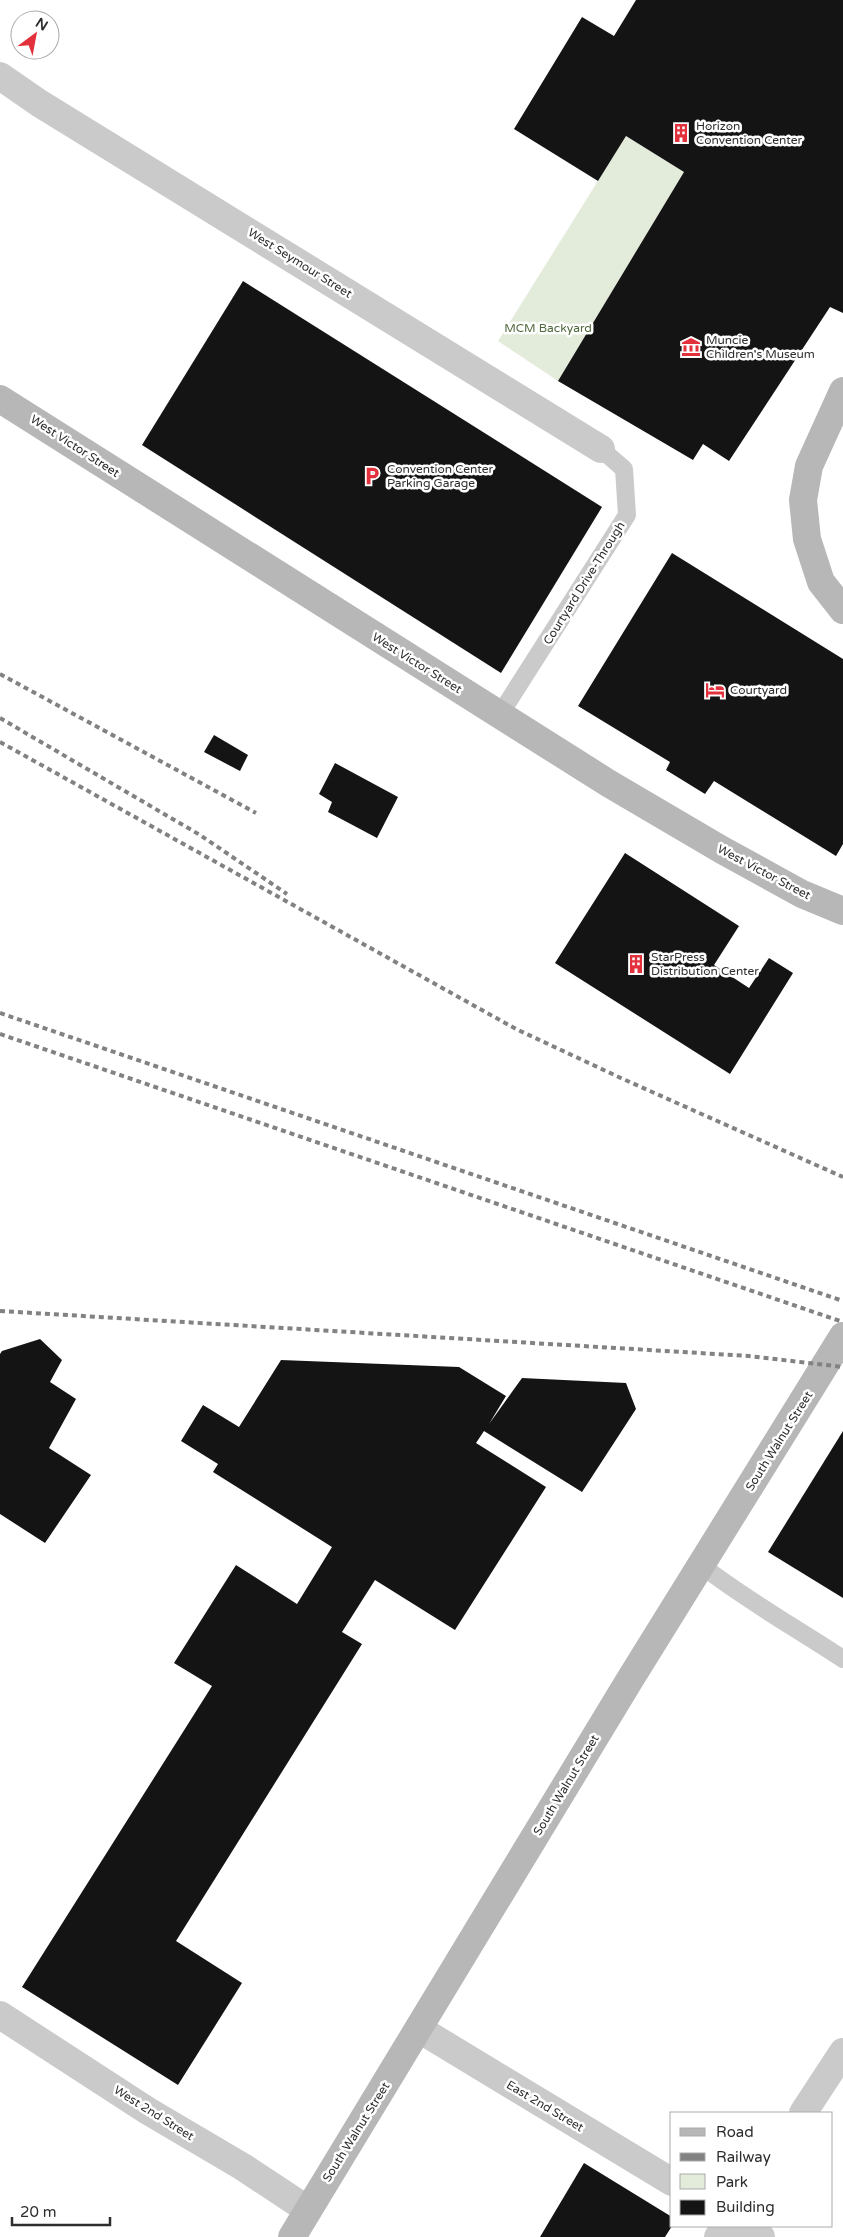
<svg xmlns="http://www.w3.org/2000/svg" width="843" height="2237" viewBox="0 0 843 2237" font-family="'Varela Round',sans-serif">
<rect width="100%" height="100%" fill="#fff"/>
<polygon fill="#e3ebdb" points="626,136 684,172 558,381 498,341"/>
<g fill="#141414">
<polygon points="636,0 843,0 843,313 830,307 729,461 703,444 693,460 558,381 684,172 626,136 598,181 514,129 582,17 614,36"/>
<polygon points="243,281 602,507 501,673 142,445"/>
<polygon points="672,553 843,659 843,844 836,856 714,781 705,794 666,770 670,762 578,706"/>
<polygon points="214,735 248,755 240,771 204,752"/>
<polygon points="335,763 398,797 377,838 328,812 332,802 319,794"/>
<polygon points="625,853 739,926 714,965 749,988 769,958 793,973 730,1074 555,963"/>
<polygon points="40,1339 62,1360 50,1382 76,1399 49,1448 91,1475 45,1543 0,1514 0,1354 2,1351"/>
<polygon points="281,1360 459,1367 506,1396 489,1424 522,1378 626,1383 636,1409 582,1492 484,1431 476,1443 546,1487 455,1630 375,1580 342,1632 362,1644 176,1941 242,1983 178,2085 22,1987 212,1686 174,1663 236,1565 297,1604 332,1547 213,1472 218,1464 181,1441 203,1405 239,1427"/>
<polygon points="843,1431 843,1598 768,1552"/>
<polygon points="584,2163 672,2217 672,2226 665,2237 540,2237"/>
</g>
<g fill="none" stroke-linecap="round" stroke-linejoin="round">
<g stroke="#cacaca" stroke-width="18">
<polyline points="499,716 627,515 624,469 601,449"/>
<path d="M701 1565C746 1600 796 1628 843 1659"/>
</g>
<g stroke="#cacaca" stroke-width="28">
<polyline points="0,76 39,103 601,449"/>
<polyline points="0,2015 148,2111 243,2167 308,2210"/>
<polyline points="419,2029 672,2182"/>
<polyline points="803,2113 843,2052"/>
<polyline points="743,2226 761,2237"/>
<polyline points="718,2237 725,2226"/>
</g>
<g stroke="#b7b7b7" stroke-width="28">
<polyline points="843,391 809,466 803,500 807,539 821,582 843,610"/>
<polyline points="0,399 608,783 722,850 802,894 843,911"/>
<polyline points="292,2237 629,1681 843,1336"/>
</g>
<g stroke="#828282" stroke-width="4" stroke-dasharray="5 4" stroke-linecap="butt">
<polyline points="0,674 256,813"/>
<polyline points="0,718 200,835 287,894"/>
<polyline points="0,742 516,1029 623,1079 843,1177"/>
<polyline points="0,1013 843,1301"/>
<polyline points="0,1034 843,1322"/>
<polyline points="0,1311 749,1356 843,1367"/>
</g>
</g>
<defs>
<g id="building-bare" transform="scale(1.5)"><path d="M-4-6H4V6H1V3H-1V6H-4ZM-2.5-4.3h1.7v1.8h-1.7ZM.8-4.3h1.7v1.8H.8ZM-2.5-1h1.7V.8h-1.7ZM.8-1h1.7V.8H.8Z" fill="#e2313d" stroke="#fff" stroke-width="2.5" paint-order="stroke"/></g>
<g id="museum-bare" transform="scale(1.5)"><path d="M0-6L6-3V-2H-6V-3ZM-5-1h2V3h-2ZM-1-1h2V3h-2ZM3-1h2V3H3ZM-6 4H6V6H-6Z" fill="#e2313d" stroke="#fff" stroke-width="2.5" paint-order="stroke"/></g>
<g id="parking-bare" transform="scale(1.5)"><path d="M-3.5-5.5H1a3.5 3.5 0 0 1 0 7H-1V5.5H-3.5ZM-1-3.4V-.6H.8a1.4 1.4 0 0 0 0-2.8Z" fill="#e2313d" stroke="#fff" stroke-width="2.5" paint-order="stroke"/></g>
<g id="hotel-bare" transform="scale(1.5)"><path d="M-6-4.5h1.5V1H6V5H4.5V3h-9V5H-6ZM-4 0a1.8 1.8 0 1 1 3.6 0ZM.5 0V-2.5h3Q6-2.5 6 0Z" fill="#e2313d" stroke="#fff" stroke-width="2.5" paint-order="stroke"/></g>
</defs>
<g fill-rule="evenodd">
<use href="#building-bare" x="681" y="133"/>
<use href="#museum-bare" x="691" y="347"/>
<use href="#parking-bare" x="372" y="476"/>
<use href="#hotel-bare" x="715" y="690"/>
<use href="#building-bare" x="636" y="964"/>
</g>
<g text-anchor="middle" stroke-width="5" stroke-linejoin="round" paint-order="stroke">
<g font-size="12" fill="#2d2d2d" stroke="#fff" text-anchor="start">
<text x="696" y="130">Horizon<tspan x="696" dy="14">Convention Center</tspan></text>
<text x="706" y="344">Muncie<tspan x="706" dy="14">Children's Museum</tspan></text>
<text x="387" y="473">Convention Center<tspan x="387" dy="14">Parking Garage</tspan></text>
<text x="730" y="694">Courtyard</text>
<text x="651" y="961">StarPress<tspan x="651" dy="14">Distribution Center</tspan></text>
</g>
<g font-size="12" fill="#2d2d2d" stroke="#fff">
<text transform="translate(300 263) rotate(32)" y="4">West Seymour Street</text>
<text transform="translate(75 446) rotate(33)" y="4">West Victor Street</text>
<text transform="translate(584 583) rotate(-58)" y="4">Courtyard Drive-Through</text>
<text transform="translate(417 663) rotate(32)" y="4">West Victor Street</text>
<text transform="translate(764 872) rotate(28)" y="4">West Victor Street</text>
<text transform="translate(779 1441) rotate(-58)" y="4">South Walnut Street</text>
<text transform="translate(566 1785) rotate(-59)" y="4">South Walnut Street</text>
<text transform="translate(545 2106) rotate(31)" y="4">East 2nd Street</text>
<text transform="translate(154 2113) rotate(32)" y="4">West 2nd Street</text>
<text transform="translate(356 2132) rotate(-58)" y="4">South Walnut Street</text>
</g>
<g font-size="12" fill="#50683c" stroke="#fff">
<text x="548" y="332">MCM Backyard</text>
</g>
</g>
<rect x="670" y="2112" width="162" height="115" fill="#ffffff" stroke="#ababab"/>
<rect x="680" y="2128" width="25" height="8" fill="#b7b7b7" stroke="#ababab"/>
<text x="716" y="2137" font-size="15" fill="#2d2d2d">Road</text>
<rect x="680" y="2153" width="25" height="8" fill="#828282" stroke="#ababab"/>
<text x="716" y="2162" font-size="15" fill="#2d2d2d">Railway</text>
<rect x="680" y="2174" width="25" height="15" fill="#e3ebdb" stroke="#ababab"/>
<text x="716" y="2187" font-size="15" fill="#2d2d2d">Park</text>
<rect x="680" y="2200" width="25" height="15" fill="#141414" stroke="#ababab"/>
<text x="716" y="2212" font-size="15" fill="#2d2d2d">Building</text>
<g transform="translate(35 35) rotate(32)"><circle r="24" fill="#ffffff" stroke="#ababab"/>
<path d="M0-4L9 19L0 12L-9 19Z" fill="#e2313d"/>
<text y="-8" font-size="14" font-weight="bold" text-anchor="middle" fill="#2d2d2d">N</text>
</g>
<path d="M12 2217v8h98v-8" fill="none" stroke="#2d2d2d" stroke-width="2.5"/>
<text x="20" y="2217" font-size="15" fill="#2d2d2d" stroke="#ffffff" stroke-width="4" paint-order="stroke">20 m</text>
</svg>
